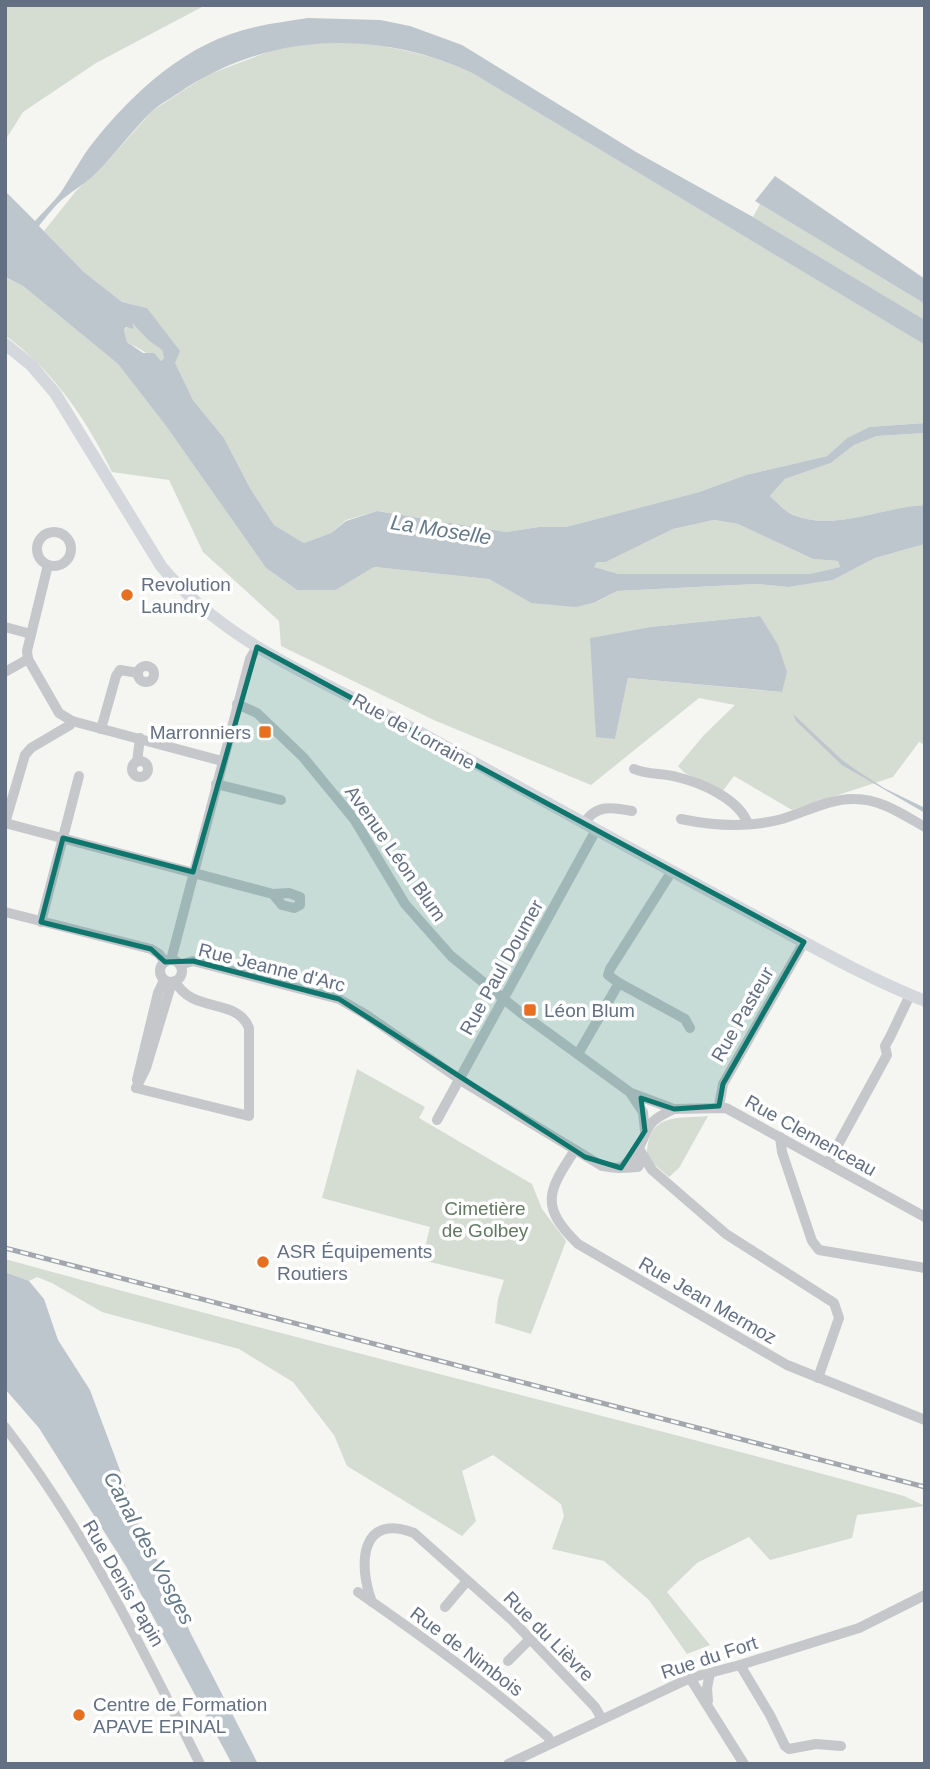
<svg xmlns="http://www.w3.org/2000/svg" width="930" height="1769" viewBox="0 0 930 1769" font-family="Arial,sans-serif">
<rect width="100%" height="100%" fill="#f5f5f1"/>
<g fill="#d5dcd2" fill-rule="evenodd">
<polygon points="5,5 250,5 202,7 96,63 23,112 6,139"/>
<path d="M347 42C391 46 432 54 472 73L925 345V423L869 427 847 438 827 456 746 475 699 492 566 527H539L506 532 377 511 346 520 331 533 304 543 274 525 250 488 224 438 193 400 147 308 122 302 84 272 44 231 76 191 114 154 152 111 207 75 273 50 308 44Z"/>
<polygon points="760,204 925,304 925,320 753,217"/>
<path d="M6 278 23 286 118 364 166 426 266 568 297 590H336L374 567 489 579 531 603 597 602 617 591 756 584 789 587 833 580 875 558 925 544V745L919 742 893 777 792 810 734 776 722 792 685 773 678 766 704 735 735 705 699 698 591 785 436 721 281 646 279 621 203 552 169 480 112 472C86 418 53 371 5 335ZM760 616 781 692 628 678 615 739 591 638 650 627Z"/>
<polygon points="132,323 149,341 162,350 164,358 161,361 127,342 124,330"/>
<path d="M925 433V505C883 507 837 531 796 516 786 512 777 502 770 496L785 479 831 463 854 445 877 436Z"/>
<polygon points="714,520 738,524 813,559 838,561 840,567 809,574 619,574 594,567 597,562 606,562 673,529"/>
<polygon points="357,1069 425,1107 419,1118 532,1184 542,1209 566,1241 531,1334 495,1323 498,1299 504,1280 422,1260 430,1227 322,1198"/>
<path d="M708 1116 679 1168 669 1177 655 1165 647 1154C649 1112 677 1119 708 1116Z"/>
<path d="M5 1259C304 1342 605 1414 904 1496L925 1506 857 1515 852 1538 770 1560 749 1537 697 1563 667 1592 710 1645 687 1654 649 1600 604 1561 552 1549 564 1516 561 1504 493 1455 462 1471 476 1521 462 1536 347 1466 334 1435 293 1382 239 1349 102 1312 52 1283 37 1277 29 1281 5 1272Z"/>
</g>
<g fill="#bec6cd" fill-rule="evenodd">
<path d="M308 18 380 20 410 26 462 45 636 152 753 217 925 320V345L472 73C380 30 273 32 186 88 175 96 161 103 151 112 132 131 116 153 97 172 88 181 79 187 68 195 57 202 47 216 39 226L84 272 122 302 147 308 180 351 175 363 193 400 224 438 250 488 274 525 304 543 331 533 346 521 377 511 506 532 539 527H566L699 492 746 475 827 456 847 438 869 427 925 423V433L877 436 854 445 831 463 785 479 770 496C777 502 786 513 796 516 837 531 882 507 925 505V544L875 558 833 580 789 587 756 584 617 591 596 602 576 607 531 603 489 579 374 567 336 590H297L266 568 166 426 118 364 23 286 5 277V191L35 221C44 211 55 201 63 189 73 174 81 158 92 144 134 91 187 42 255 27 272 23 290 21 308 18ZM132 323 149 341 162 350 164 358 161 361 154 353H143L127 342 124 330 126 327 134 329ZM714 520 738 524 813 559 838 561 840 567 809 574H619L594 567 597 562H606L673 529Z"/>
<polygon points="775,176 925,279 925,304 755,201"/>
<polygon points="760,616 778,645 787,672 782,692 628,678 615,739 596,737 590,638 650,627"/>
<polygon points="793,714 842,760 856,770 884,788 925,808 925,813 842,765 796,721"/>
<polygon points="5,1272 29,1281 44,1299 58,1340 90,1390 121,1473 136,1519 158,1561 191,1634 258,1764 232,1764 127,1568 39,1428 5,1389"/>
</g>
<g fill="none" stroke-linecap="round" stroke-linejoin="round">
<g stroke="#c5c7cb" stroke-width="10">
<circle cx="54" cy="549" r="17"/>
<polyline points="48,565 27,651 28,659 59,713 72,721 222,761"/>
<polyline points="5,627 31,634"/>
<circle cx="146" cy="674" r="8"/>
<polyline points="5,672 28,659"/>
<polyline points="237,704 257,713 303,757 354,819 405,904 451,956 521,1013 631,1093 674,1109 726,1108 925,1217"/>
<polyline points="101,729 116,676 120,670 138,673"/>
<circle cx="140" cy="769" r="8"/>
<polyline points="137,762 140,738"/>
<path d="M634 769C648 775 662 773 677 777 702 783 739 799 748 824"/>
<polyline points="216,784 281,800"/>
<path d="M681 819C714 826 749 828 782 819 805 812 831 798 855 799 881 799 903 815 925 827"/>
<polyline points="5,823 273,894 289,893 300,897 300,905 294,908 282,905 273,894"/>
<polyline points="5,823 25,755 31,748 70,725 72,721"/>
<path d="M584 824C595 804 613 807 632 811"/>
<polyline points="5,912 151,949 159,954 165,962"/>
<polyline points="41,922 79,776"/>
<polyline points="171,960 250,659 257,647"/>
<circle cx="171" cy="971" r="11"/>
<path d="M180 965 193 961 339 999 365 1014 465 1083 602 1166C614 1169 625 1168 638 1167L643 1158 634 1156 621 1168"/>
<polyline points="619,983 685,1019 690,1028"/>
<polyline points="891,1035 910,995"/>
<polyline points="578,1054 619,983 608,975 610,969 672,871"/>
<polyline points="137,1080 158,993 164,980"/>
<path d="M136 1088 249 1116V1028C237 997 192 1014 175 981"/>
<polyline points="136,1088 146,1068 172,982"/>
<polyline points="631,1094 643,1112 645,1131"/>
<polyline points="719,1106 723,1084 804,942"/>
<polyline points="437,1120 596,830"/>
<polyline points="780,1137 782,1152 812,1241 819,1250 925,1268"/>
<polyline points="639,1149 652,1170 726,1234 834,1303 839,1318 818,1378"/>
<path d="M575 1150C548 1191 539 1206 578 1244L787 1365 925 1420"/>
<path d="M635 1154C652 1128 641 1124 674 1109"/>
<polyline points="828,1163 887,1055 885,1046 890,1037"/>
<path d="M5 1427C85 1530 142 1648 200 1764"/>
<path d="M358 1592C424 1638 488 1684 548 1737L551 1743"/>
<path d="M372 1602C358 1565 360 1512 414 1533L513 1621 595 1707 602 1719"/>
<polyline points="445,1607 467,1581"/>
<polyline points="508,1661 530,1639"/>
<polyline points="740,1665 770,1715 785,1746 789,1749 816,1744 841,1746"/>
<polyline points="690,1678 744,1764"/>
<polyline points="708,1701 707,1688 710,1673"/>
<polyline points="508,1764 690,1678 740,1665 859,1628 925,1595"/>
</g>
<path stroke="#d4d7dc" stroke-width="12" d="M5 344 31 365 55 393 161 566C229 648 330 683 421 733 529 793 637 853 746 911 805 942 862 976 925 1001"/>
<g stroke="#a2a7ae" stroke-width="5">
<polyline id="rail" points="5,1248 925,1487"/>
</g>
<use href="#rail" stroke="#fff" stroke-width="2.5" stroke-dasharray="8" stroke-linecap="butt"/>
</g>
<path fill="#0f766e" fill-opacity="0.2" stroke="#0f766e" stroke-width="5" stroke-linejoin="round" d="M257 647 804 942 723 1084 719 1106 674 1109 641 1098 645 1131 621 1168 585 1157 339 999 193 961 165 962 151 949 41 922 63 838 193 872Z"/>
<g fill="#e77020" stroke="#fff" stroke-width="2.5">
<circle cx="127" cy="595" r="7"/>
<rect x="258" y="725" width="14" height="14" rx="3.5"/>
<rect x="523" y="1003" width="14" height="14" rx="3.5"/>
<circle cx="263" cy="1262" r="7"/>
<circle cx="79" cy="1715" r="7"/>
</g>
<g text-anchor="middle" stroke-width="7" stroke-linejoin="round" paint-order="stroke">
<g font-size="19" fill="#637083" stroke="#fff" text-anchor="start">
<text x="141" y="591">Revolution<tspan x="141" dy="22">Laundry</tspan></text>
<text x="251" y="739" text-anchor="end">Marronniers</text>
<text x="544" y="1017">Léon Blum</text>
<text x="277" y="1258">ASR Équipements<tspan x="277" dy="22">Routiers</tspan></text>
<text x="93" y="1711">Centre de Formation<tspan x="93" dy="22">APAVE EPINAL</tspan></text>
</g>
<g font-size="19" fill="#637083" stroke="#fff">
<text transform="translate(414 731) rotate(29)" y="7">Rue de Lorraine</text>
<text transform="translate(396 853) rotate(55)" y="7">Avenue Léon Blum</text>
<text transform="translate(272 967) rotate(14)" y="7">Rue Jeanne d'Arc</text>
<text transform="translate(501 967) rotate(-61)" y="7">Rue Paul Doumer</text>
<text transform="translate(742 1014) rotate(-60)" y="7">Rue Pasteur</text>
<text transform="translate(811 1135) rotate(29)" y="7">Rue Clemenceau</text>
<text transform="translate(708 1300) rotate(30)" y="7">Rue Jean Mermoz</text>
<text transform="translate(124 1583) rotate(60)" y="7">Rue Denis Papin</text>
<text transform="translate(549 1636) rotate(45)" y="7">Rue du Lièvre</text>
<text transform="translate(467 1651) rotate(37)" y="7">Rue de Nimbois</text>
<text transform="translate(709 1657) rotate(-18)" y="7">Rue du Fort</text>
</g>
<g font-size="19" fill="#637a62" stroke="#fff">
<text x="485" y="1215">Cimetière<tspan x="485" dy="22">de Golbey</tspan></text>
</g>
<g font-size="21" font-style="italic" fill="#647887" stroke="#fff">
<text transform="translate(441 530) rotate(9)" y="7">La Moselle</text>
<text transform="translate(149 1548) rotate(62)" y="7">Canal des Vosges</text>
</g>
</g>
<rect width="930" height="1769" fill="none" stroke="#637083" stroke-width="14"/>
</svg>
